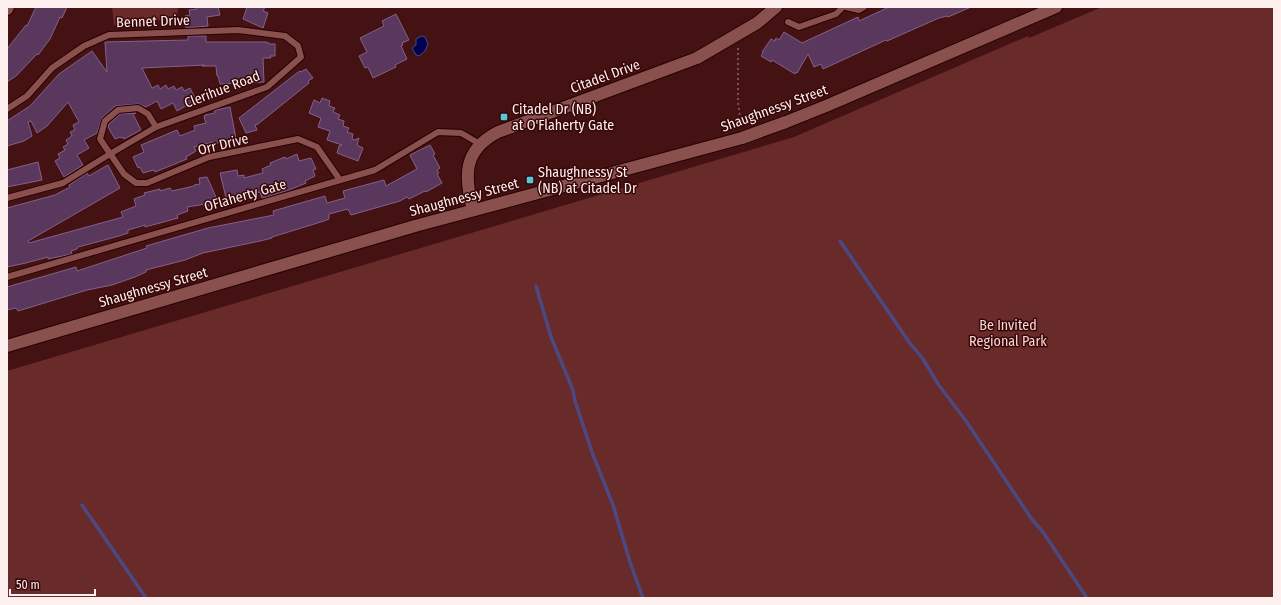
<svg xmlns="http://www.w3.org/2000/svg" width="1281" height="605" viewBox="0 0 1281 605" font-family="'Fira Sans Condensed',sans-serif">
<rect width="100%" height="100%" fill="#441212"/>
<g fill="#692b29">
<polygon points="112,7 178,7 177,18 114,25"/>
<polygon points="1102,7 1274,7 1274,598 7,598 7,371 794,137 1028,36 1029,38"/>
</g>
<polygon fill="#000054" stroke="#4c4882" points="422,36 425,37 428,44 425,51 419,56 416,55 412,48 416,45 416,39"/>
<g fill="none" stroke-linecap="round" stroke-linejoin="round">
<g stroke="#4c4882" stroke-width="3.5">
<polyline points="840,241 909,342 923,359 938,384 966,421 1031,518 1043,532 1087,598"/>
<polyline points="536,286 551,337 573,390 575,401 593,455 613,505 630,562 643,598"/>
<polyline points="82,505 146,598"/>
</g>
</g>
<g fill="#5a375d" stroke="#856089">
<polygon points="36,7 67,7 62,18 60,17 50,39 38,55 37,54 16,76 7,82 7,49 26,25 27,26"/>
<polygon points="196,7 218,7 220,15 207,17 208,26 186,28 185,16 190,15 189,10 197,9"/>
<polygon points="247,7 265,7 263,11 268,13 263,28 243,19"/>
<polygon points="889,7 971,7 948,17 947,16 939,18 887,41 886,40 823,69 821,64 814,67 808,54 797,73 796,72 795,74 772,60 771,62 761,56 763,53 762,52 771,39 775,41 776,38 779,40 784,32 802,43 858,17 859,21"/>
<polygon points="396,14 409,40 402,43 403,45 401,46 407,59 395,65 396,67 373,78 368,67 365,68 359,56 367,52 360,38 384,26 382,21"/>
<polygon points="188,36 206,36 206,42 266,42 269,43 269,44 275,44 275,56 270,56 271,58 263,58 264,82 220,84 218,76 217,76 216,66 202,66 205,65 142,68 152,88 158,85 160,89 166,85 168,89 174,86 176,90 182,87 184,91 190,88 196,100 177,111 173,103 161,109 157,101 146,107 138,104 115,106 102,118 97,133 84,140 89,148 77,155 83,165 64,177 55,161 60,158 58,154 65,150 63,147 68,144 66,140 72,136 70,132 75,130 73,125 79,122 68,102 47,126 37,133 31,121 28,122 32,136 24,141 7,146 7,121 30,106 59,74 92,51 107,72 105,42 188,40"/>
<polygon points="306,69 313,78 308,81 309,83 258,124 255,125 257,130 246,133 239,118 297,73 300,71 301,72"/>
<polygon points="322,98 330,101 329,106 335,108 333,112 340,115 338,119 344,121 343,126 349,128 347,132 353,134 352,139 355,140 359,138 357,145 363,148 358,161 337,153 339,146 342,145 327,140 330,131 318,127 321,118 309,113 314,100 320,103"/>
<polygon points="230,107 236,139 213,144 213,142 194,147 196,151 186,157 187,159 155,172 154,170 143,173 140,167 138,168 133,157 144,152 141,145 177,130 180,136 195,130 194,126 206,123 204,117 205,115 215,113 214,111 216,110"/>
<polygon points="136,113 133,114 141,130 124,139 123,137 121,138 120,137 115,139 108,127 109,124 120,114"/>
<polygon points="430,145 435,154 433,155 440,168 437,170 439,173 437,174 442,183 426,192 425,191 409,199 407,197 400,201 351,215 348,209 329,214 329,219 324,221 272,237 272,238 260,241 203,253 185,260 146,270 146,272 135,277 112,285 87,290 18,311 16,308 7,310 7,287 76,267 77,271 147,248 146,246 208,228 274,215 273,211 325,196 327,203 345,198 343,191 384,180 386,186 417,169 410,155"/>
<polygon points="297,154 299,161 311,158 316,169 313,170 315,176 305,181 306,183 289,190 267,197 262,198 260,192 251,195 239,197 240,200 227,202 220,173 237,170 238,176 244,175 244,178 263,173 262,169 271,165 270,163 285,157 286,159"/>
<polygon points="38,162 42,180 7,187 7,170"/>
<polygon points="108,165 120,188 28,241 29,243 123,217 121,212 136,206 134,199 145,195 144,193 160,189 160,191 170,188 172,191 194,186 194,185 200,184 199,178 207,177 219,204 207,206 206,204 187,207 188,211 177,215 178,218 145,227 145,225 128,230 128,233 119,236 78,247 77,249 71,251 72,254 48,259 48,257 26,263 7,267 7,208 55,195 70,187 69,185 87,173 89,176"/>
</g>
<g fill="none" stroke-linecap="round" stroke-linejoin="round">
<g stroke="#270001" stroke-width="8">
<g id="lane">
<polyline points="846,7 859,10 864,7"/>
<polyline points="788,22 799,27 836,14 843,7"/>
<polyline points="7,109 27,96 52,68 84,46 109,35 238,30 285,36 298,46 301,57 267,87 156,127 110,154 63,183 7,198"/>
<polyline points="156,127 148,114 138,108 118,110 105,121 100,139 124,174 136,183 147,183 209,157 298,139 317,147 340,180"/>
<polyline points="7,277 375,170 438,132 461,133 480,144"/>
</g>
</g>
<g stroke="#270001" stroke-width="14">
<polyline id="street" points="7,9 8,7"/>
</g>
<g stroke="#270001" stroke-width="14">
<g id="secondary">
<path d="M473 210C464 176 463 150 498 132L697 58 757 23 776 7"/>
<polyline points="7,346 415,226 742,138 786,122 826,106 1056,7"/>
</g>
</g>
<polyline stroke="#7c5554" stroke-width="2" stroke-dasharray="2 3" stroke-linecap="butt" points="738,48 738,102 741,124"/>
<use href="#lane" stroke="#89504d" stroke-width="6"/>
<use href="#street" stroke="#89504d" stroke-width="12"/>
<use href="#secondary" stroke="#89504d" stroke-width="12"/>
</g>
<g fill="#52cbd7" stroke="#380709" stroke-width="1.5">
<rect x="500" y="113" width="8" height="8" rx="2"/>
<rect x="526" y="176" width="8" height="8" rx="2"/>
</g>
<g text-anchor="middle" stroke-width="3" stroke-linejoin="round" paint-order="stroke">
<g font-size="14" fill="#fdefed" stroke="#380709">
<text transform="translate(153 21) rotate(-2)" y="5">Bennet Drive</text>
<text transform="translate(605 76) rotate(-20)" y="5">Citadel Drive</text>
<text transform="translate(222 89) rotate(-21)" y="5">Clerihue Road</text>
<text transform="translate(774 108) rotate(-20)" y="5">Shaughnessy Street</text>
<text transform="translate(223 144) rotate(-14)" y="5">Orr Drive</text>
<text transform="translate(245 195) rotate(-16)" y="5">OFlaherty Gate</text>
<text transform="translate(464 197) rotate(-15)" y="5">Shaughnessy Street</text>
<text transform="translate(153 287) rotate(-16)" y="5">Shaughnessy Street</text>
</g>
<g font-size="14" fill="#fdefed" stroke="#380709" text-anchor="start">
<text x="512" y="114">Citadel Dr (NB)<tspan x="512" dy="16">at O'Flaherty Gate</tspan></text>
<text x="538" y="177">Shaughnessy St<tspan x="538" dy="16">(NB) at Citadel Dr</tspan></text>
</g>
<g font-size="14" fill="#f6d7d4" stroke="#380709">
<text x="1008" y="330">Be Invited<tspan x="1008" dy="16">Regional Park</tspan></text>
</g>
</g>
<rect width="1281" height="605" fill="none" stroke="#fdefed" stroke-width="16"/>
<path d="M10 589v6h85v-6" fill="none" stroke="#fdefed" stroke-width="2"/>
<text x="16" y="589" font-size="12" fill="#fdefed" stroke="#380709" stroke-width="3" paint-order="stroke">50 m</text>
</svg>
